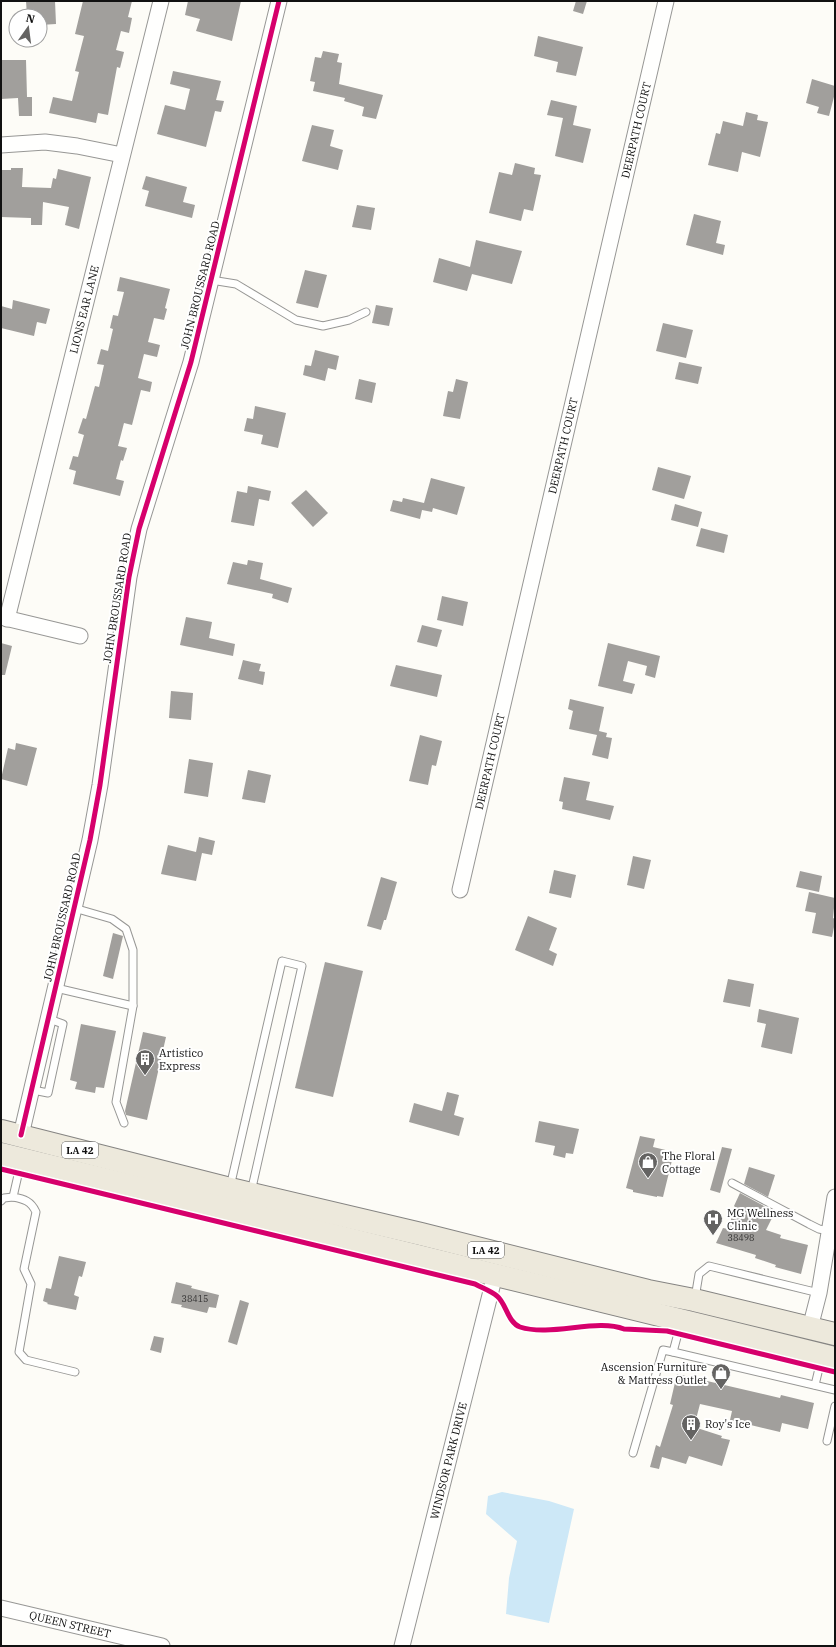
<svg xmlns="http://www.w3.org/2000/svg" width="836" height="1647" viewBox="0 0 836 1647" font-family="'IBM Plex Serif',serif">
<rect width="100%" height="100%" fill="#fdfcf7"/>
<polygon fill="#cde8f7" points="502,1492 549,1501 574,1509 549,1623 506,1614 509,1578 517,1541 486,1514 488,1496"/>
<g fill="#a19f9c">
<polygon points="26,1 55,1 56,24 40,25 40,16 27,16"/>
<polygon points="83,1 132,1 128,17 132,18 129,33 121,31 116,50 124,52 120,68 117,67 108,115 98,113 96,123 49,113 53,97 72,101 79,72 75,71 84,36 75,34"/>
<polygon points="188,1 241,1 232,41 196,31 200,19 185,15"/>
<polygon points="576,1 587,1 583,14 573,11"/>
<polygon points="538,36 583,47 576,76 556,72 558,62 534,56"/>
<polygon points="323,51 339,54 337,62 342,63 339,84 383,95 376,119 362,116 364,107 344,101 345,98 313,91 315,82 310,81 315,57 321,58"/>
<polygon points="1,60 26,60 27,97 32,97 32,116 19,116 18,98 1,99"/>
<polygon points="173,71 221,81 216,100 224,101 221,112 215,111 206,147 157,134 165,105 185,110 190,89 170,84"/>
<polygon points="812,79 835,86 835,93 829,116 817,113 819,107 806,103"/>
<polygon points="551,100 577,106 573,125 591,129 583,163 555,156 563,118 547,115"/>
<polygon points="746,112 758,115 757,120 768,122 760,157 742,152 738,172 708,165 716,133 720,134 723,121 743,126"/>
<polygon points="312,125 334,130 330,146 343,150 338,170 302,161"/>
<polygon points="515,163 535,168 534,174 541,175 533,211 524,209 521,221 489,213 499,172 512,175"/>
<polygon points="11,168 23,168 22,187 51,188 53,178 56,179 58,169 91,177 79,229 65,225 69,207 43,202 42,225 31,225 31,218 1,217 1,170 11,170"/>
<polygon points="146,176 187,187 183,202 195,205 192,218 145,206 149,191 142,189"/>
<polygon points="357,205 375,208 371,230 352,227"/>
<polygon points="694,214 721,221 716,243 725,245 723,255 686,245"/>
<polygon points="476,240 522,251 512,284 472,274 467,291 433,282 439,258 470,267"/>
<polygon points="305,270 327,275 318,308 296,303"/>
<polygon points="120,277 170,289 165,308 167,309 164,320 154,318 148,342 160,345 157,357 144,354 138,378 152,382 150,392 141,390 132,425 124,423 118,446 127,448 123,461 121,460 116,479 124,481 120,496 73,484 76,471 69,469 73,456 78,457 84,435 78,433 83,418 86,419 95,386 99,387 104,365 97,364 101,349 108,351 113,329 110,328 113,315 118,316 124,292 117,291"/>
<polygon points="13,300 50,309 46,324 37,322 34,336 1,328 1,306 12,309"/>
<polygon points="376,305 393,308 389,326 372,323"/>
<polygon points="663,323 693,330 686,358 656,351"/>
<polygon points="315,350 339,356 336,370 328,368 325,381 303,375 305,365 311,366"/>
<polygon points="679,362 702,367 698,384 675,379"/>
<polygon points="359,379 376,383 372,403 355,399"/>
<polygon points="456,379 468,382 460,419 443,416 448,391 453,392"/>
<polygon points="255,406 286,413 278,448 261,444 263,435 244,431 247,418 253,419"/>
<polygon points="658,467 691,476 684,499 652,490"/>
<polygon points="431,478 465,487 457,515 433,508 432,512 422,510 420,519 390,511 393,500 402,502 403,498 424,503"/>
<polygon points="248,486 271,491 269,501 259,499 254,526 231,522 237,491 247,493"/>
<polygon points="306,490 328,513 313,527 291,503"/>
<polygon points="675,504 702,512 698,527 671,520"/>
<polygon points="701,528 728,535 724,553 696,546"/>
<polygon points="248,560 263,563 260,579 292,588 288,603 272,598 273,594 227,584 233,562 247,565"/>
<polygon points="442,596 468,602 463,626 437,620"/>
<polygon points="186,617 212,622 209,638 235,644 233,656 180,645"/>
<polygon points="422,625 442,630 437,647 417,642"/>
<polygon points="1,643 12,646 5,675 1,675"/>
<polygon points="608,643 660,656 655,678 645,675 647,666 628,661 623,681 635,684 632,694 598,686"/>
<polygon points="243,660 261,664 259,671 265,672 263,685 238,679"/>
<polygon points="396,665 442,675 437,697 390,686"/>
<polygon points="171,691 193,693 191,720 169,718"/>
<polygon points="570,699 604,707 599,731 607,733 606,737 612,738 608,759 592,755 597,735 569,729 573,711 568,709"/>
<polygon points="420,735 442,741 436,766 432,765 428,785 409,781"/>
<polygon points="16,743 37,748 27,786 1,779 8,748 15,750"/>
<polygon points="189,759 213,763 208,797 184,793"/>
<polygon points="248,770 271,775 265,803 242,799"/>
<polygon points="564,777 590,782 586,800 614,806 610,820 562,809 563,802 559,801"/>
<polygon points="199,837 215,841 212,855 202,853 196,881 161,874 168,845 196,852"/>
<polygon points="633,856 651,860 644,889 627,885"/>
<polygon points="554,870 576,875 571,898 549,893"/>
<polygon points="800,871 822,876 819,892 796,887"/>
<polygon points="381,877 397,882 386,920 384,920 381,930 367,926"/>
<polygon points="809,892 835,898 833,918 835,919 835,922 832,937 812,933 816,913 805,911"/>
<polygon points="528,916 557,928 549,950 557,954 553,966 515,950"/>
<polygon points="113,933 123,936 113,979 103,976"/>
<polygon points="325,962 363,971 333,1097 295,1088"/>
<polygon points="728,979 754,984 750,1007 723,1002"/>
<polygon points="759,1009 799,1018 792,1054 761,1047 766,1024 757,1022"/>
<polygon points="81,1024 116,1031 104,1088 96,1087 95,1093 75,1089 77,1082 70,1080"/>
<polygon points="143,1032 166,1037 147,1120 126,1115 125,1111"/>
<polygon points="447,1092 459,1095 454,1115 464,1118 459,1136 409,1122 414,1103 442,1111"/>
<polygon points="539,1121 579,1129 573,1154 566,1153 565,1158 553,1155 555,1146 535,1142"/>
<polygon points="640,1136 655,1139 653,1147 674,1152 663,1197 657,1196 657,1197 633,1192 633,1190 626,1188"/>
<polygon points="722,1147 732,1149 720,1193 710,1190"/>
<polygon points="749,1167 775,1175 768,1197 744,1184"/>
<polygon points="740,1193 775,1212 766,1230 781,1235 780,1238 808,1245 801,1274 775,1267 776,1265 755,1258 756,1255 716,1243 723,1228 728,1229 735,1207 734,1206"/>
<polygon points="59,1256 86,1262 82,1277 79,1276 74,1295 79,1297 76,1310 47,1304 48,1303 43,1301 46,1288 51,1289"/>
<polygon points="176,1282 192,1286 191,1288 219,1295 216,1308 209,1307 207,1313 181,1307 182,1305 171,1303"/>
<polygon points="240,1300 249,1303 237,1345 228,1342"/>
<polygon points="154,1336 164,1338 161,1353 150,1350"/>
<polygon points="677,1374 780,1398 781,1395 814,1403 808,1429 782,1423 780,1432 730,1420 732,1411 700,1404 694,1427 722,1436 721,1438 730,1440 722,1466 689,1456 686,1464 662,1457 659,1469 650,1467 656,1445 660,1447 673,1405 670,1404"/>
</g>
<g fill="none" stroke-linecap="round" stroke-linejoin="round">
<g stroke="#979795" stroke-width="9">
<g id="service">
<polyline points="211,280 236,284 296,320 323,326 349,320 366,312"/>
<polyline points="74,908 112,919 126,929 133,950 133,1006 116,1102 124,1123"/>
<polyline points="56,988 133,1006"/>
<polyline points="33,1090 48,1093 63,1024 49,1019"/>
<path d="M21 1162 13 1197C24 1199 31 1201 36 1212L24 1269 31 1284 19 1352 26 1360 75 1372"/>
<polyline points="732,1183 809,1224 819,1229 829,1231"/>
<polyline points="230,1187 282,961 302,966 251,1192"/>
<polyline points="1,1201 4,1198 13,1197"/>
<polyline points="695,1298 699,1274 709,1266 819,1293"/>
<polyline points="673,1352 835,1390"/>
<polyline points="815,1385 822,1356"/>
<polyline points="827,1441 835,1406"/>
<polyline points="633,1453 663,1350 673,1352 681,1322"/>
</g>
</g>
<g stroke="#979795" stroke-width="17">
<g id="minor">
<polyline points="1,145 45,142 77,146 122,155"/>
<polyline points="1,617 80,636"/>
<path id="s1" d="M7 619 161 1"/>
<path id="s2" d="M460 890 666 1"/>
<polyline points="21,1135 90,840 100,785 129,577 139,529 191,362 279,1"/>
<polyline points="810,1328 819,1293 835,1197"/>
<path id="s3" d="M1 1608 162 1646"/>
<path id="s4" d="M402 1646 495 1275"/>
</g>
</g>
<g stroke="#858482" stroke-width="24">
<g id="primary">
<polyline points="1,1131 230,1189 421,1234 648,1291 694,1300 835,1334"/>
<polyline points="1,1154 835,1358"/>
</g>
</g>
<use href="#service" stroke="#fffffe" stroke-width="7"/>
<use href="#minor" stroke="#fffffe" stroke-width="15"/>
<use href="#primary" stroke="#ede9dc" stroke-width="22"/>
<g stroke="#fff" stroke-width="8">
<g id="cycleway">
<polyline points="21,1135 90,840 100,785 129,577 139,529 191,362 279,1"/>
<path d="M1 1169 475 1284C482 1288 491 1291 497 1296 506 1303 508 1323 520 1327 551 1337 597 1318 624 1329L667 1331 835 1372"/>
</g>
</g>
<use href="#cycleway" stroke="#d6006c" stroke-width="5"/>
</g>
<defs>
<g id="building-pin" transform="scale(1)"><path d="M0 17L-7.5 6A9.5 9.5 0 1 1 7.5 6Z" fill="#646362" stroke="#fff"/><path d="M-4-6H4V6H1V3H-1V6H-4ZM-2.5-4.3h1.7v1.8h-1.7ZM.8-4.3h1.7v1.8H.8ZM-2.5-1h1.7V.8h-1.7ZM.8-1h1.7V.8H.8Z" fill="#fff"/></g>
<g id="shop-pin" transform="scale(1)"><path d="M0 17L-7.5 6A9.5 9.5 0 1 1 7.5 6Z" fill="#646362" stroke="#fff"/><path d="M-5-2.5h2.3a2.7 3.5 0 0 1 5.4 0H5L5.5 6h-11ZM-1.5-2.5h3a1.5 2.3 0 0 0-3 0Z" fill="#fff"/></g>
<g id="hospital-pin" transform="scale(1)"><path d="M0 17L-7.5 6A9.5 9.5 0 1 1 7.5 6Z" fill="#646362" stroke="#fff"/><path d="M-5-5h3v3.5h4V-5h3V5h-3V1.5h-4V5h-3Z" fill="#fff"/></g>
</defs>
<g fill-rule="evenodd">
<use href="#building-pin" x="145" y="1059"/>
<use href="#shop-pin" x="648" y="1162"/>
<use href="#hospital-pin" x="713" y="1219"/>
<use href="#shop-pin" x="721" y="1373"/>
<use href="#building-pin" x="691" y="1424"/>
</g>
<g text-anchor="middle" stroke-width="4" stroke-linejoin="round" paint-order="stroke">
<g font-size="9" fill="#353434">
<text x="741" y="1241">38498</text>
<text x="195" y="1302">38415</text>
</g>
<g fill="#fff" stroke="#585858" stroke-width="1">
<rect x="62" y="1142" width="36" height="16" rx="3"/>
<rect x="468" y="1242" width="36" height="16" rx="3"/>
</g>
<g font-size="10" font-weight="bold" fill="#111">
<text x="80" y="1154">LA 42</text>
<text x="486" y="1254">LA 42</text>
</g>
<g font-size="11" fill="#111" stroke="#fff">
<text dy="4" stroke="none"><textPath href="#s2" startOffset="780">DEERPATH COURT</textPath></text>
<text transform="translate(200 285) rotate(-76)" y="4">JOHN BROUSSARD ROAD</text>
<text dy="4" stroke="none"><textPath href="#s1" startOffset="319">LIONS EAR LANE</textPath></text>
<text dy="4" stroke="none"><textPath href="#s2" startOffset="456">DEERPATH COURT</textPath></text>
<text transform="translate(117 598) rotate(-81)" y="4">JOHN BROUSSARD ROAD</text>
<text dy="4" stroke="none"><textPath href="#s2" startOffset="132">DEERPATH COURT</textPath></text>
<text transform="translate(62 917) rotate(-77)" y="4">JOHN BROUSSARD ROAD</text>
<text dy="4" stroke="none"><textPath href="#s4" startOffset="191">WINDSOR PARK DRIVE</textPath></text>
<text dy="4" stroke="none"><textPath href="#s3" startOffset="71">QUEEN STREET</textPath></text>
</g>
<g font-size="11" fill="#111" stroke="#fff" text-anchor="start">
<text x="159" y="1057">Artistico<tspan x="159" dy="13">Express</tspan></text>
<text x="662" y="1160">The Floral<tspan x="662" dy="13">Cottage</tspan></text>
<text x="727" y="1217">MG Wellness<tspan x="727" dy="13">Clinic</tspan></text>
<text x="707" y="1371" text-anchor="end">Ascension Furniture<tspan x="707" dy="13">&amp; Mattress Outlet</tspan></text>
<text x="705" y="1428">Roy's Ice</text>
</g>
</g>
<rect width="836" height="1647" fill="none" stroke="#111111" stroke-width="4"/>
<g transform="translate(28 28) rotate(14)"><circle r="19" fill="#ffffff" stroke="#a0a0a0"/>
<path d="M0-3L7 15L0 10L-7 15Z" fill="#646362"/>
<text y="-6" font-size="11" font-weight="bold" text-anchor="middle" fill="#111111">N</text>
</g>
</svg>
